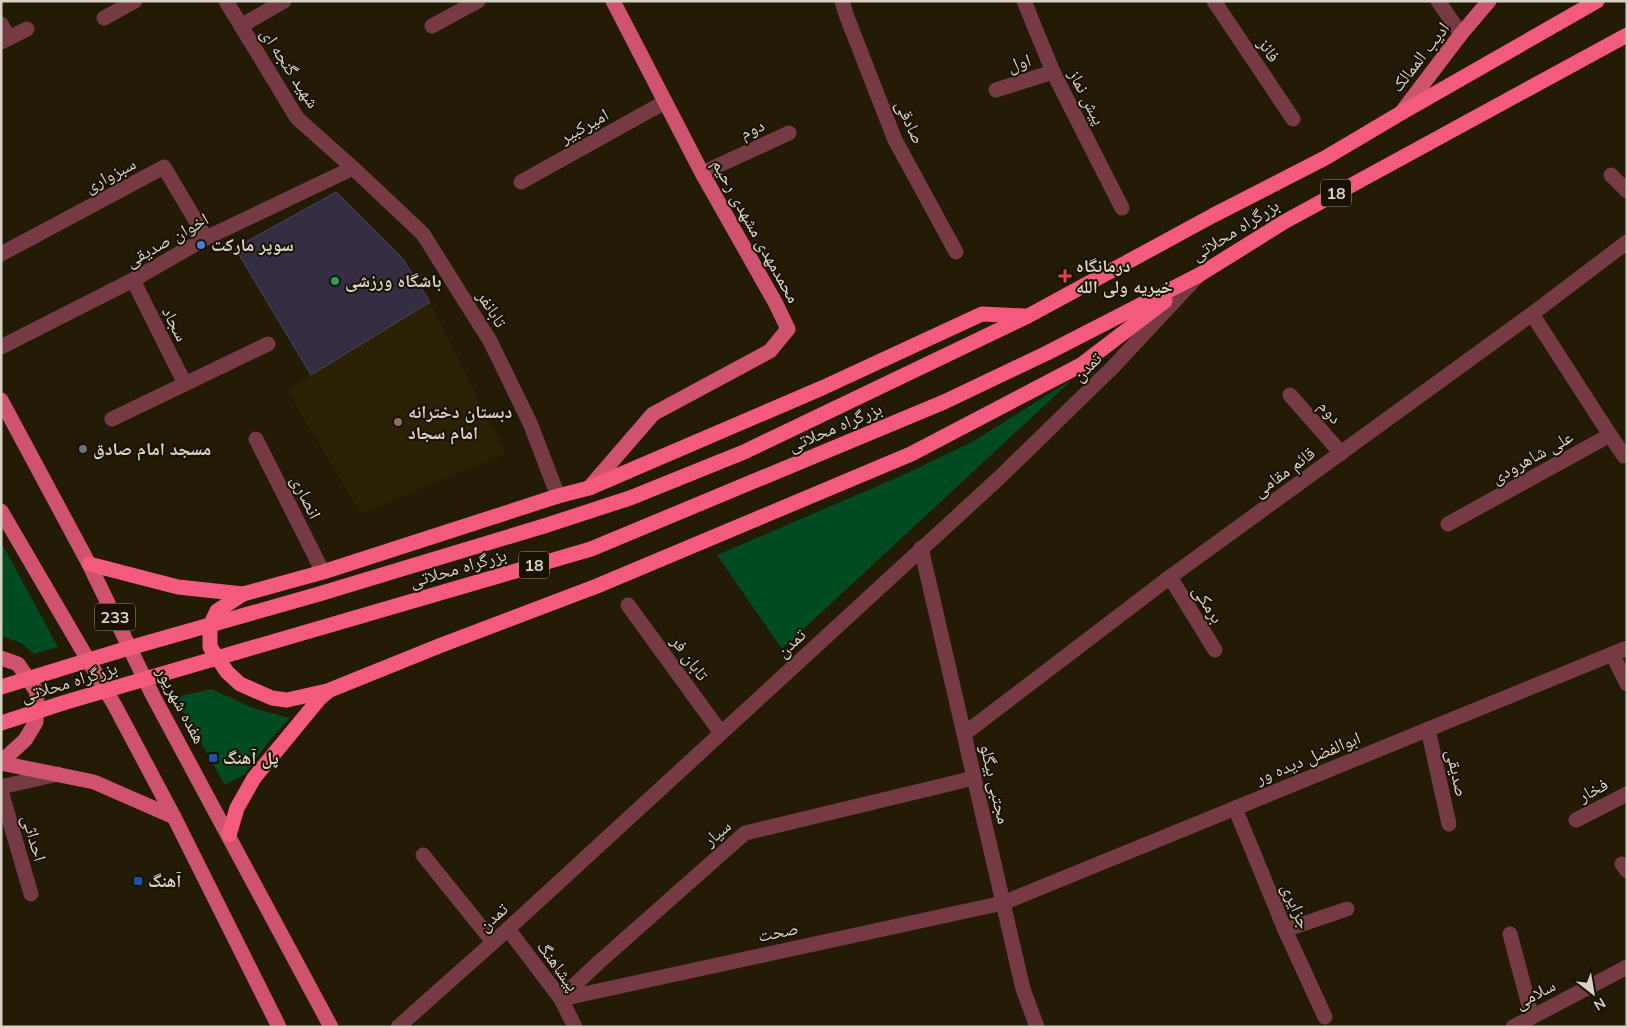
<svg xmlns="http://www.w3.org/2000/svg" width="1628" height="1028" viewBox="0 0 1628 1028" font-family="Mulish,'Noto Naskh Arabic',sans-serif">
<rect width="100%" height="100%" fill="#231b06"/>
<polygon fill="#2b2104" points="430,302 506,453 361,514 287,390"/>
<g fill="#014b23">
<polygon points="1110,356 1072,380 782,649 717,555 903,475 972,442"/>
<polygon points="1,542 58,647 34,654 21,643 1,636"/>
<polygon points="212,689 253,708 290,718 270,740 245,774 225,785 175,697"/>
</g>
<polygon fill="#352e42" stroke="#4b4359" points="336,192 403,259 430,302 311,375 235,248"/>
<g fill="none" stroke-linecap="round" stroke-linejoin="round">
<g stroke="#763a45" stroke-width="15">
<polyline points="226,1 297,118 353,168 423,234 490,341 530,423 558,496"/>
<polyline points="842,1 847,17 895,140 956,252"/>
<polyline points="1024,1 1053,72 1122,208"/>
<polyline points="1214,1 1293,119"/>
<polyline points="1438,1 1461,34"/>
<polyline points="104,18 135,1"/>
<polyline points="1,24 9,38"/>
<polyline points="241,26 284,1"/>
<polyline points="432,26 478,1"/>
<polyline points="1,42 27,29"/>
<polyline points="996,90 1053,72"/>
<polyline points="702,173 789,133"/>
<polyline points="1611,175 1627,191"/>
<polyline points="521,182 665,102"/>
<polyline points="1,254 164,167 206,238"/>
<polyline points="133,280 185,384"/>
<polyline points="1532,314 1610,435"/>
<polyline points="1,347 133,280 206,238 353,168"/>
<polyline points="1290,395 1341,453"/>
<polyline points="112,419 268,344"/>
<polyline points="256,439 323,572"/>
<polyline points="1448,524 1610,435 1624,456 1627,455"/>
<polyline points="921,548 1023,989 1037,1027"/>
<polyline points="1170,577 1215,650"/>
<polyline points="628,605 721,733"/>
<polyline points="1612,654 1627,684"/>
<polyline points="1428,729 1449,824"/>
<polyline points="964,734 1170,577 1532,314 1627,242"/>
<polyline points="1,787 58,774"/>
<polyline points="1,791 31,894"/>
<polyline points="1235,808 1285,930 1325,1017"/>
<polyline points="1576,820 1627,794"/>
<polyline points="423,855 493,942"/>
<polyline points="1622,864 1627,871"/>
<polyline points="508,929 561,999 575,1027"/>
<polyline points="1285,930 1347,909"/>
<polyline points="1510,934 1532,1017"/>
<polyline points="562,997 598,963 745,833 974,778"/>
<polyline points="561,999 1003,903 1627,648"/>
<polyline points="398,1027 508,929 1000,477 1113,367 1197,277"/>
<polyline points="1513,1027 1627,967"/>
</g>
<g stroke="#cf526e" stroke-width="15">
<polyline points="1401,113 1461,34 1489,1"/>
<polyline points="1,400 89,564 152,694 331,1027"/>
<polyline points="589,488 653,414 770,351 788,329 776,304 702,173 613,1"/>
<polyline points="1,511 115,706 174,817 279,1027"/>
<polyline points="1,658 18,664 37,692 36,722 25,740 1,762"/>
<polyline points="1,763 94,782 174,817"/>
</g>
<g stroke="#f35a7e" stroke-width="15">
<polyline points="89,564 178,587 243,594"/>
<polyline points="1,687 122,650 319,594 544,526 630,498 744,452 1028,316 1212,216 1325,158 1401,113 1597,1"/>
<polyline points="327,691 287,700 272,698 240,684 227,672 210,647 210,626 217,611 243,594 323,572 558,496 589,488 822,388 982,314 1024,316"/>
<polyline points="1,723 66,702 591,549 944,402 1047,353 1199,275 1284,222 1627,35"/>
<polyline points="229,835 237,808 254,778 320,698 330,690 439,646 597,586 911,454 1081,365 1165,301"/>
</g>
</g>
<circle fill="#3f7fe0" stroke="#191201" stroke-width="2" cx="201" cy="245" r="5"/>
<path fill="#e0444e" stroke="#191201" stroke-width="2" d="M1062.5 268.5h5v5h5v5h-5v5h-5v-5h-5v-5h5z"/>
<circle fill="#2e9e5b" stroke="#191201" stroke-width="2" cx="335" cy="281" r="5"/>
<circle fill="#8d6e63" stroke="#191201" stroke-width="2" cx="398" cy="422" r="5"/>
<circle fill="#6b7280" stroke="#191201" stroke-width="2" cx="83" cy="449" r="5"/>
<g fill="#1a4fb4" stroke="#191201" stroke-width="2">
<rect x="208" y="753" width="10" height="10" rx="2.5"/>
<rect x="133" y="876" width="10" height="10" rx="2.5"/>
</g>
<g text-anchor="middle" stroke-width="4" stroke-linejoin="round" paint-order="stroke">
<g fill="#191201" stroke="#9e988a" stroke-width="1">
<rect x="1321" y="179.5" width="30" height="27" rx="4"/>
<rect x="519" y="551.5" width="30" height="27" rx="4"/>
<rect x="95" y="603.5" width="40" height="27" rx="4"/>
</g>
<g font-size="16" font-weight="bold" fill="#d7d2c5">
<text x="1336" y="199">18</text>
<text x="534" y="571">18</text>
<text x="115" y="623">233</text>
</g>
<g font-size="18" fill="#d7d2c5" stroke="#191201">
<text transform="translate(1269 50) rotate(56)" y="6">فائز</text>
<text transform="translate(1420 57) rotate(-52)" y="6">ادیب الممالک</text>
<text transform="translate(1019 63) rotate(-18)" y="6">اول</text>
<text transform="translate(290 68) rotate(57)" y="6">شهید گنجه ای</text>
<text transform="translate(1087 97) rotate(63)" y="6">پیش نماز</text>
<text transform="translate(910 122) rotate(66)" y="6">صادقی</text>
<text transform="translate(584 126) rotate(-29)" y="6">امیرکبیر</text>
<text transform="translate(752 129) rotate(-24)" y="6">دوم</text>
<text transform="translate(110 175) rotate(-28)" y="6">سبزواری</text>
<text transform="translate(1235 230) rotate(-32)" y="6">بزرگراه محلاتی</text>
<text transform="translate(756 231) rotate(61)" y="6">محمدمهدی مشهدی رحیم</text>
<text transform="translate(167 240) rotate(-29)" y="6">اخوان صدیقی</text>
<text transform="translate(492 309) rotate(58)" y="6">تابانفر</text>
<text transform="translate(175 324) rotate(63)" y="6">سجاد</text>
<text transform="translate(1087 367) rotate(-45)" y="6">تمدن</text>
<text transform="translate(1330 412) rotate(49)" y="6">دوم</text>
<text transform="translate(835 427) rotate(-23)" y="6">بزرگراه محلاتی</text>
<text transform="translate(1532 457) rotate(-29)" y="6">علی شاهرودی</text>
<text transform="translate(1284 472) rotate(-36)" y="6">قائم مقامی</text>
<text transform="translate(306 497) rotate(64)" y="6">انصاری</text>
<text transform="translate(458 568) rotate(-16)" y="6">بزرگراه محلاتی</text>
<text transform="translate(1208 604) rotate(58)" y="6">برمکی</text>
<text transform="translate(791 643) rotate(-43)" y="6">تمدن</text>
<text transform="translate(690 658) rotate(54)" y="6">تابان فر</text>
<text transform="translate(69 682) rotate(-17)" y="6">بزرگراه محلاتی</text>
<text transform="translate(181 705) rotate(62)" y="6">هفده شهریور</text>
<text transform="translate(1308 758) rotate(-22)" y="6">ابوالفضل دیده ور</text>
<text transform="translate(1457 773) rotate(78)" y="6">صدیقی</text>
<text transform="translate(995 784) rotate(77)" y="6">مجتبی بیگلو</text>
<text transform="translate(1593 790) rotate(-27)" y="6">فخار</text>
<text transform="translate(717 833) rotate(-40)" y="6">سیار</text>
<text transform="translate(34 838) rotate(74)" y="6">احداثی</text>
<text transform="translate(1296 906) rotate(67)" y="6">جزایری</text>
<text transform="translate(493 917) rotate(-42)" y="6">تمدن</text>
<text transform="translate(778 932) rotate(-12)" y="6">صحت</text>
<text transform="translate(558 966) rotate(54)" y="6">پیشاهنگ</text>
<text transform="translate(1535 994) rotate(-28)" y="6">سلامی</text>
</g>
<g font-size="18" font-weight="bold" fill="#d7d2c5" stroke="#191201" text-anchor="start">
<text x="211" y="251">سوپر مارکت</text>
<text x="1076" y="272">درمانگاه<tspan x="1076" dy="21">خیریه ولی الله</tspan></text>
<text x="345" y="287">باشگاه ورزشی</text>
<text x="408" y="418">دبستان دخترانه<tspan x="408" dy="21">امام سجاد</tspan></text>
<text x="93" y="455">مسجد امام صادق</text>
<text x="223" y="764">پل آهنگ</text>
<text x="148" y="887">آهنگ</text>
</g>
</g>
<rect width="1628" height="1028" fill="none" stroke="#d7d2c5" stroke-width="5"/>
<g transform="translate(1593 993) rotate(149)" stroke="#191201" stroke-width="4" paint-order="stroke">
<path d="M0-4L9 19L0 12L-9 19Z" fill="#d7d2c5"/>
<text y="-8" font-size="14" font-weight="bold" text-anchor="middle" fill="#d7d2c5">N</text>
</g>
</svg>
